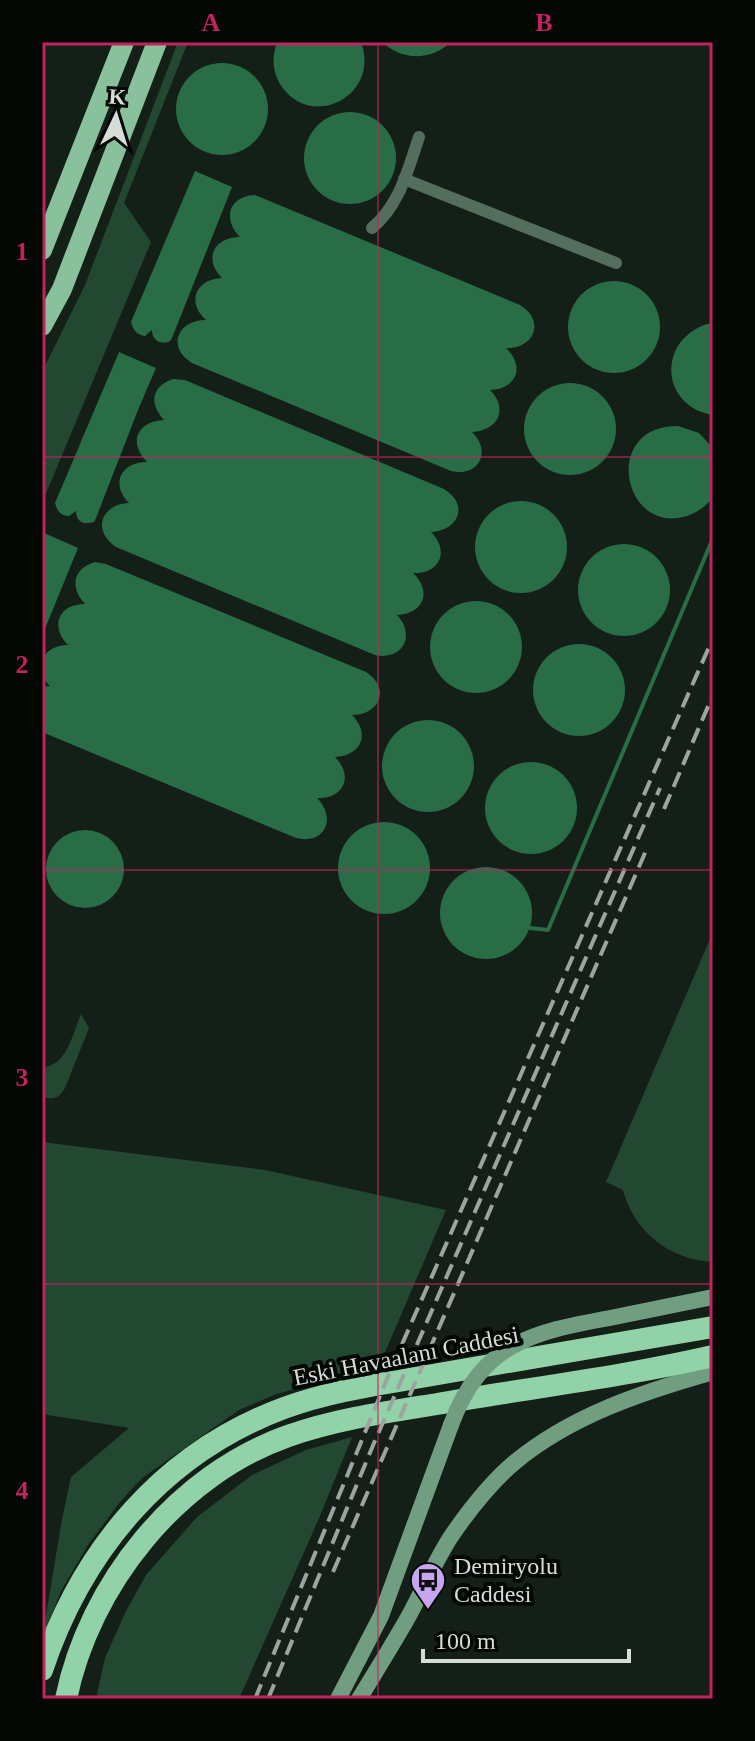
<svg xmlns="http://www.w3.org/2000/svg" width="755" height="1741" viewBox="0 0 755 1741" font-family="'Times New Roman',serif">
<rect width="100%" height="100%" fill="#141f18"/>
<g fill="#234831">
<polygon points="178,42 188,42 124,203 151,242 42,503 42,372 85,285"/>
<path d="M713 932V1262C670 1260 634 1232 623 1190L606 1182Z"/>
<path d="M81 1014 89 1028 65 1088C59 1098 53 1101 42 1096V1068C68 1064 72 1035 81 1014Z"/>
<polygon points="42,1142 265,1170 446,1210 377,1371 330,1378 274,1395 239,1410 142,1478 120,1502 88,1545 61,1591 42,1639 62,1519 71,1477 129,1428 42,1414"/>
<polygon points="352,1437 320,1516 239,1699 96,1699 105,1658 126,1611 146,1575 197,1517 252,1475 306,1450"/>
</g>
<g fill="#286d46">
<path d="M277 42H361C381 96 310 132 280 84 272 71 272 56 277 42Z"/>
<path d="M382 42H451C430 61 403 61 382 42Z"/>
<circle cx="222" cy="109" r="46"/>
<circle cx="350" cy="158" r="46"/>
<path d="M195 171 232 187 172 338 170 341C161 345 152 341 152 330L145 336C137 335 133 330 131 322Z"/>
<path d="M255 195 520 305C546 321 534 349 506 348 526 367 516 389 490 390 509 409 498 431 472 432 492 451 479 478 451 471L192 363C166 347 178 320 206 320 186 302 196 279 222 278 203 259 214 237 240 237 222 219 229 196 255 195Z"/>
<circle cx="614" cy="327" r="46"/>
<path d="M707 324H713V415C661 407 656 341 707 324Z"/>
<path d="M119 352 156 368 138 410 96 518 94 522C84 525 76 522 76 511L69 516C61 516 57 511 55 503Z"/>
<path d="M173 379 185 380 444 489C470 505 458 531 431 532 450 551 440 574 413 573 433 592 423 614 397 615 416 635 403 661 375 655L116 547C91 530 102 504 129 503 110 484 121 462 147 462 128 443 137 421 164 420 149 404 151 386 173 379Z"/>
<circle cx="570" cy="429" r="46"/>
<path d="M678 426 699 433 713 448C713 460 716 488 712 498 707 506 696 513 687 516 622 536 601 425 678 426Z"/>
<circle cx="521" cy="547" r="46"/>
<polygon points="42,532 78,548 42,636"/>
<circle cx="624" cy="590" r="46"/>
<path d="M95 562 106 564 366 672C391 688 380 715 352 715 371 734 361 756 335 757 354 776 344 799 317 798 337 818 325 845 296 838L42 732V687L50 686C32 668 43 645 68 645 50 627 58 604 85 604 70 588 72 569 95 562Z"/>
<circle cx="476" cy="647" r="46"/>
<circle cx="579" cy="690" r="46"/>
<circle cx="428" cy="766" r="46"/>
<circle cx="531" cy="808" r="46"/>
<circle cx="384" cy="868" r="46"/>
<circle cx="85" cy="869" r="39"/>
<circle cx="486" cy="913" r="46"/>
</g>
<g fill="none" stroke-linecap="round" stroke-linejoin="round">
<polyline stroke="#286d46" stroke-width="4" points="530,928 548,930 713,538"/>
<g stroke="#536e5c" stroke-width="12">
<polyline points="404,179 616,263"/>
<path d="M372 228C400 205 408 169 419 137"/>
</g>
<g stroke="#719d80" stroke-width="16">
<polyline points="338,1699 381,1616 451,1425"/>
<path d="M359 1699C375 1673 391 1647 406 1621 422 1593 434 1562 452 1535 470 1509 491 1482 515 1462 572 1415 643 1392 713 1372"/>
</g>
<g stroke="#88c19c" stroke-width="20">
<polyline points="42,250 124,42"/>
<polyline points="42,326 62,289 157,42"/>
</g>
<g stroke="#92d2a8" stroke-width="22">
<path d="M42 1670C82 1550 163 1453 284 1408 335 1389 390 1383 444 1373 534 1358 624 1343 713 1327"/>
<path d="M66 1699C89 1585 177 1475 288 1436 336 1419 387 1412 437 1404 529 1388 622 1377 713 1356"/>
</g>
<g stroke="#9ca49f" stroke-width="4" stroke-dasharray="16 8" stroke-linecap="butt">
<polyline points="664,809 713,695"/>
<polyline points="333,1572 648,846"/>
<polyline points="255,1699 392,1367 713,638"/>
<polyline points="268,1699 374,1443 660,788"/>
</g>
<path stroke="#719d80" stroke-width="16" d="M451 1425C481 1343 533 1332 610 1318 644 1311 679 1304 713 1297"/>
</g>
<path fill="none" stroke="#c32261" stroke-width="2" stroke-opacity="0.55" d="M378 42V1699M42 457H713M42 870H713M42 1284H713"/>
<defs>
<g id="bus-pin" transform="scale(1.8)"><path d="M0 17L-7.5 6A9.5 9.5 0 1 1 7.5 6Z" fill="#c8a6ef" stroke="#040805"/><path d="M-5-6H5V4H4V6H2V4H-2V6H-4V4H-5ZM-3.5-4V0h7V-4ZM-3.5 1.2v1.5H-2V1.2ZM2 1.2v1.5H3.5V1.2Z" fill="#111"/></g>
</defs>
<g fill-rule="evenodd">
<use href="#bus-pin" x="428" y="1580"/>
</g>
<g text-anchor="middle" stroke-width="8" stroke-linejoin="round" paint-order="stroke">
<g font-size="24" fill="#d6ddd8" stroke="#040805">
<text transform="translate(406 1356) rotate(-11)" y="8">Eski Havaalanı Caddesi</text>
</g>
<g font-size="24" fill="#d6ddd8" stroke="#040805" text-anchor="start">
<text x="454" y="1574">Demiryolu<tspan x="454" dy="28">Caddesi</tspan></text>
</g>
</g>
<rect width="755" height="1741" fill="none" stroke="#040805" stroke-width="88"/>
<g transform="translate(116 116) rotate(4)" stroke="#040805" stroke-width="6" paint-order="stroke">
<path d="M0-6L14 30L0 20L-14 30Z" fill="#d6ddd8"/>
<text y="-12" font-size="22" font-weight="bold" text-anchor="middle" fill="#d6ddd8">K</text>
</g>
<path d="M423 1649v12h206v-12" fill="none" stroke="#d6ddd8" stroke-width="4"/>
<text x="435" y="1649" font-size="24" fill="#d6ddd8" stroke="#040805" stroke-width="6" paint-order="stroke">100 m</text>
<rect x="44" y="44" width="667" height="1653" fill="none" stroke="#c32261" stroke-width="3"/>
<g font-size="26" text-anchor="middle" font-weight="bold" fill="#c32261">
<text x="211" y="31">A</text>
<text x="544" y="31">B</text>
<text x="22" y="260">1</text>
<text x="22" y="673">2</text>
<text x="22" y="1086">3</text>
<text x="22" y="1499">4</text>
</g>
</svg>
